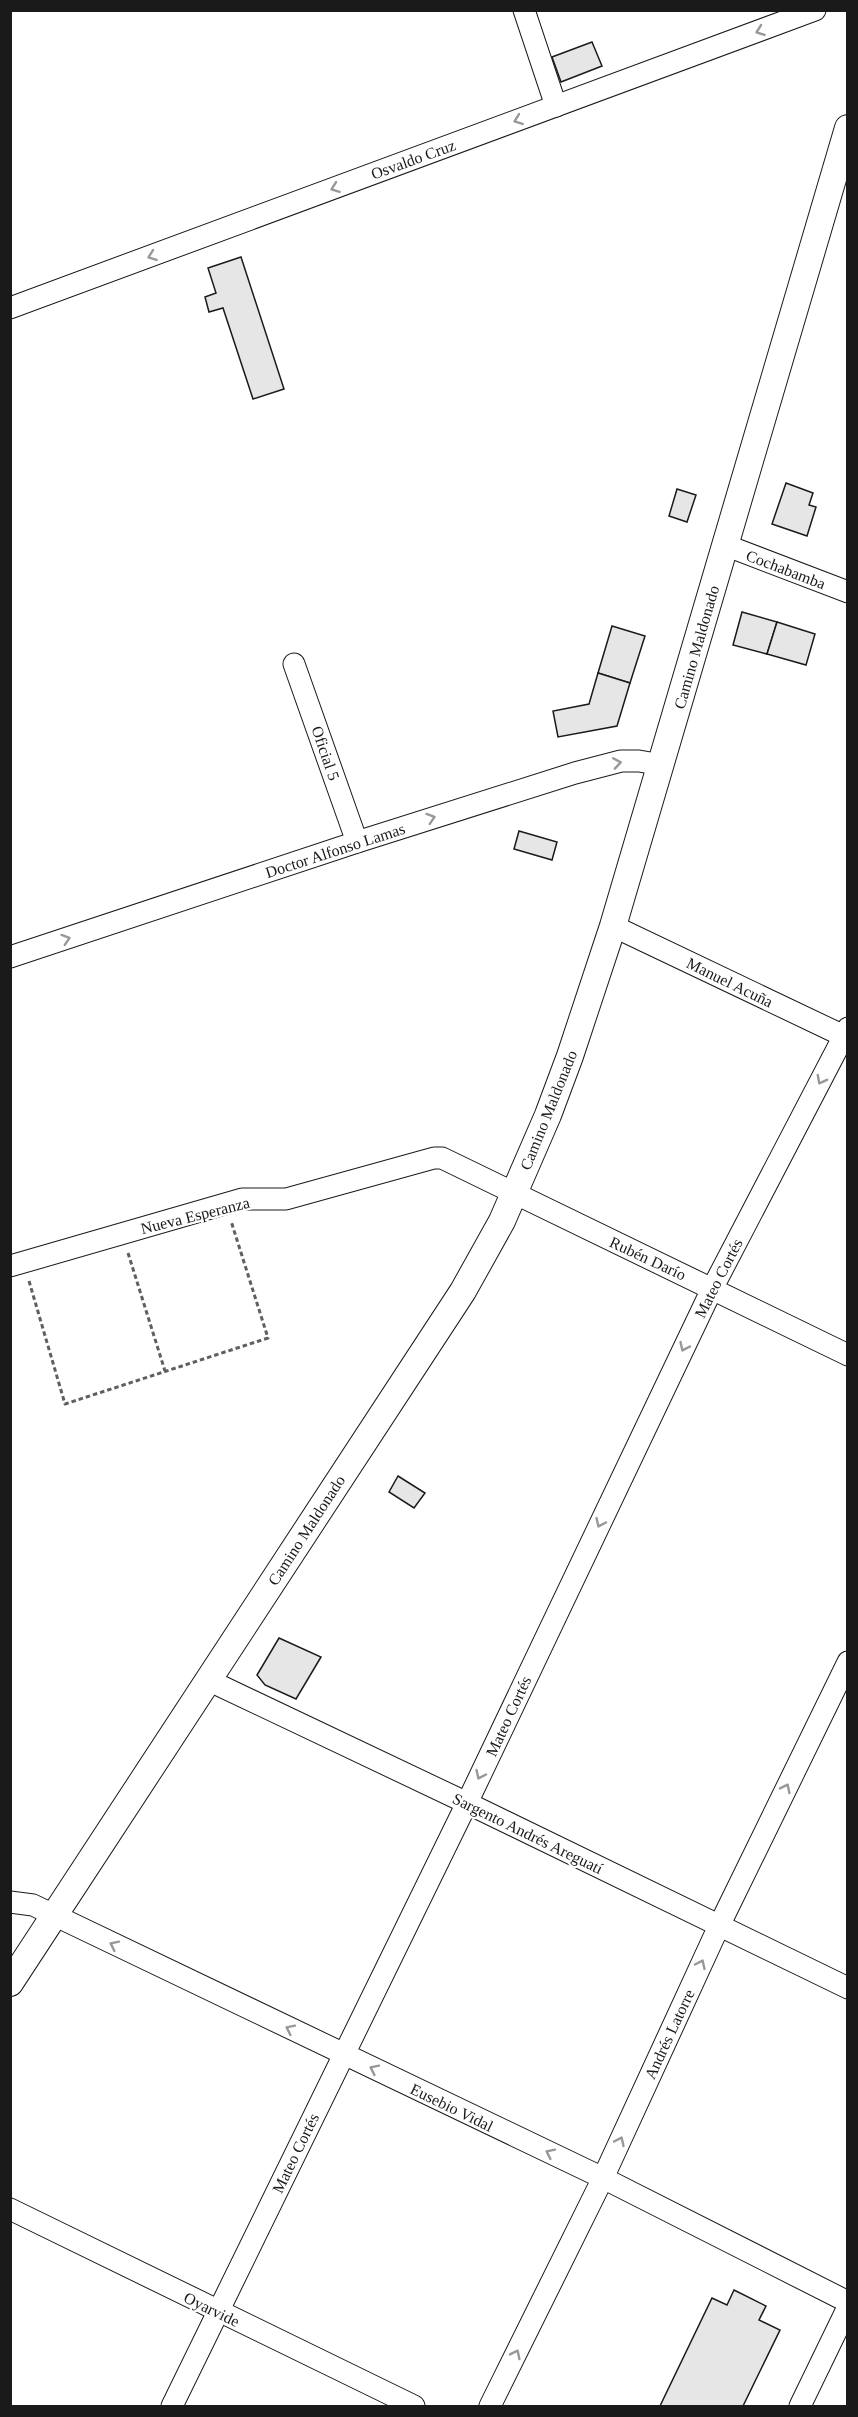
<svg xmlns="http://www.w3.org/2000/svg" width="858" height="2417" viewBox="0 0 858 2417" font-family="'Times New Roman',serif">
<rect width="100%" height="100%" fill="#fff"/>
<g fill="#e6e6e6" stroke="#1a1a1a" stroke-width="1.5">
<polygon points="592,42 602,66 561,82 552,57"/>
<polygon points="241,257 284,389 253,399 223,308 209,312 205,297 216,293 208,268"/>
<polygon points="786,483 813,493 809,505 816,507 807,536 772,524"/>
<polygon points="677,489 696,495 687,522 669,516"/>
<polygon points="742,612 777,622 767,654 733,645"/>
<polygon points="777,622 815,634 806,665 767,654"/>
<polygon points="612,626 645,636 630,683 598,673"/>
<polygon points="598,673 630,683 617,726 558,737 553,711 589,704"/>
<polygon points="519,831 557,842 552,860 514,849"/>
<polygon points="398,1476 425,1493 414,1508 389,1492"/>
<polygon points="279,1638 321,1657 296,1699 265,1685 257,1675"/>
<polygon points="734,2290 766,2306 759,2320 780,2330 743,2406 660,2406 712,2298 727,2305"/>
</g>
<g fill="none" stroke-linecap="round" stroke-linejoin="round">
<g stroke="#1a1a1a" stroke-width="23">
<g id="minor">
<polyline points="524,10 556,106"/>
<polyline points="10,308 815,10"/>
<polyline points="725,545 848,592"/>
<polyline points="294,664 357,842"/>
<polyline points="613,926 848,1038"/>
<polyline points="10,957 357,842 575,773 621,761 639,761 662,765"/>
<polyline points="10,1266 242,1199 286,1199 434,1158 442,1158 848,1355"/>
<polyline points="208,1680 467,1803 848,1988"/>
<polyline points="10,1902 33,1905 603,2178 848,2302"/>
<polyline points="10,2209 414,2406"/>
<polyline points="172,2406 467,1803 712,1289 848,1028"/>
<polyline points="490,2406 603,2178 719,1926 848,1662"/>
<polyline points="800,2406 848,2307"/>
</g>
</g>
<g stroke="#1a1a1a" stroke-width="28">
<polyline id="major" points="10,1983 463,1291 502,1221 548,1115 570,1056 613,926 848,128"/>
</g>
<g stroke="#5f5f5f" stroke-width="3" stroke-dasharray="4.5 3" stroke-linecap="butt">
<polyline points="128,1253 165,1371"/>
<polyline points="29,1281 65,1404 268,1338 231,1221"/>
</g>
<use href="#minor" stroke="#fff" stroke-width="21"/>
<use href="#major" stroke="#fff" stroke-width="26"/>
</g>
<defs><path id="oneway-chevron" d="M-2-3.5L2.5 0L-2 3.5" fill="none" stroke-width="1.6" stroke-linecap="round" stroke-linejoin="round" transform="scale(1.5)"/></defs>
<g stroke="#989898">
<use href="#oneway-chevron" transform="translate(760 31) rotate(160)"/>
<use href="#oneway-chevron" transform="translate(518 120) rotate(160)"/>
<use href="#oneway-chevron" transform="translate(335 188) rotate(160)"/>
<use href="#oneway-chevron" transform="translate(152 256) rotate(160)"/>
<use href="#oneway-chevron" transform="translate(617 763) rotate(-9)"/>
<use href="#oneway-chevron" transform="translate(431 818) rotate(-18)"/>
<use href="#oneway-chevron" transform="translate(66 939) rotate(-18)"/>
<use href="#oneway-chevron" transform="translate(821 1080) rotate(118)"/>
<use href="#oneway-chevron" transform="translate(684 1347) rotate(115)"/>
<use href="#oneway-chevron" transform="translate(600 1523) rotate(115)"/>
<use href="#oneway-chevron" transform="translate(480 1775) rotate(115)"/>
<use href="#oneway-chevron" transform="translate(786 1788) rotate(-64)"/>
<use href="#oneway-chevron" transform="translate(114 1945) rotate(-154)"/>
<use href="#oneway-chevron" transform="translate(701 1964) rotate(-65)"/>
<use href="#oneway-chevron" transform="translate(290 2029) rotate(-154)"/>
<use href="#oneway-chevron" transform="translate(374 2069) rotate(-154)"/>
<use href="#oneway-chevron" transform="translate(620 2141) rotate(-65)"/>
<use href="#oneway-chevron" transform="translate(550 2153) rotate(-154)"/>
<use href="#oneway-chevron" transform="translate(516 2354) rotate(-64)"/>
</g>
<g text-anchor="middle" stroke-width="4.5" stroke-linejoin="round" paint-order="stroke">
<g font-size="16" fill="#1a1a1a" stroke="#fff">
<text transform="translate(413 159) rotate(-20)" y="6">Osvaldo Cruz</text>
<text transform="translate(786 569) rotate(21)" y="6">Cochabamba</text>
<text transform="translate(696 647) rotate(-74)" y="6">Camino Maldonado</text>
<text transform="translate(326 753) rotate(71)" y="6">Oficial 5</text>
<text transform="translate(335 850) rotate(-18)" y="6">Doctor Alfonso Lamas</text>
<text transform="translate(730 982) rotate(26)" y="6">Manuel Acuña</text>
<text transform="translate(548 1110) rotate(-68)" y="6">Camino Maldonado</text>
<text transform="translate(195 1215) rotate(-14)" y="6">Nueva Esperanza</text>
<text transform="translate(648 1258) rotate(25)" y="6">Rubén Darío</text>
<text transform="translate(718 1278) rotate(-63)" y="6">Mateo Cortés</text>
<text transform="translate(306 1530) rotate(-57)" y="6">Camino Maldonado</text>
<text transform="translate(508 1716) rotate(-65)" y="6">Mateo Cortés</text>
<text transform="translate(528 1833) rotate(26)" y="6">Sargento Andrés Areguatí</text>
<text transform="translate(669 2034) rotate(-65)" y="6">Andrés Latorre</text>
<text transform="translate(452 2107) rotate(26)" y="6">Eusebio Vidal</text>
<text transform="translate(295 2153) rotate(-64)" y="6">Mateo Cortés</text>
<text transform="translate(212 2309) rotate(26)" y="6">Oyarvide</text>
</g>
</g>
<rect width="858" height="2417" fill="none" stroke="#1a1a1a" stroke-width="24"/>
</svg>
